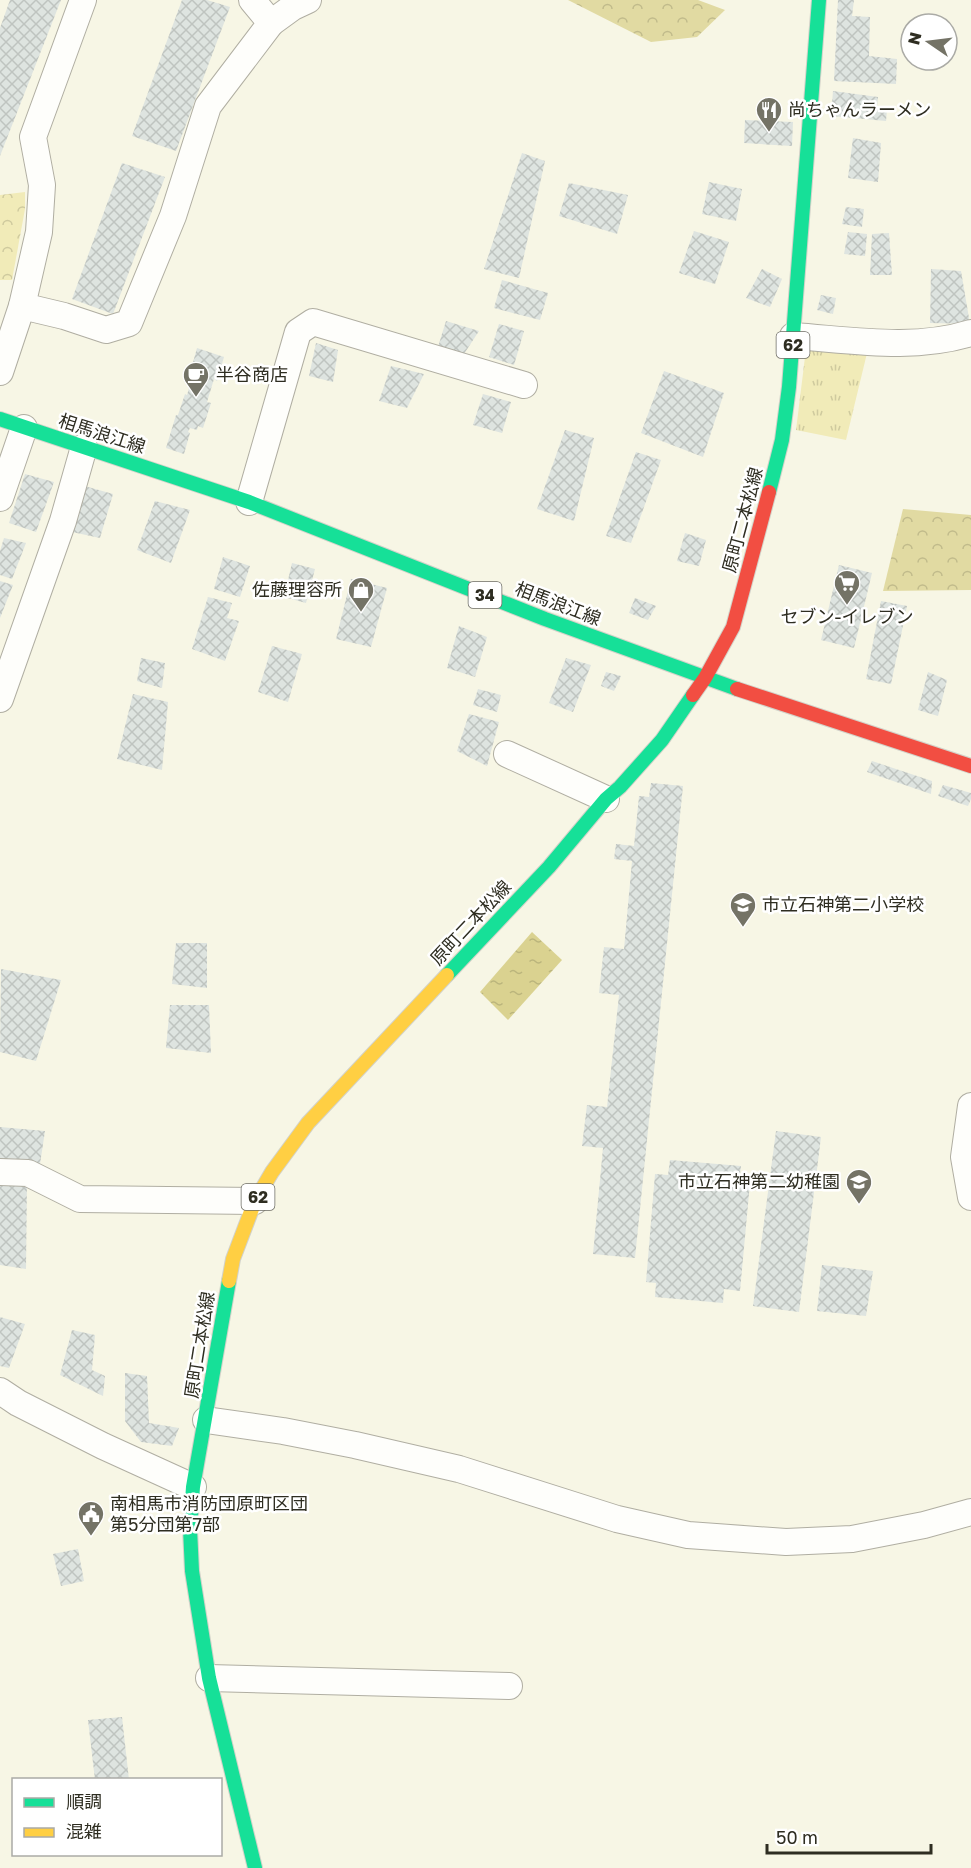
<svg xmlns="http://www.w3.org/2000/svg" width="971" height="1868" viewBox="0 0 971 1868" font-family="'Golos Text','Noto Sans JP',sans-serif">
<defs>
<pattern id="grass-tufts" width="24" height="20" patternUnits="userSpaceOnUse" patternTransform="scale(1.5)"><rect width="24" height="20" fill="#f1ebb8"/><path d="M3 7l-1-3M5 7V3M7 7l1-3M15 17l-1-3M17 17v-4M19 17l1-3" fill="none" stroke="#cfca9e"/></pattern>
<pattern id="forest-crowns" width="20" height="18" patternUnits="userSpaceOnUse" patternTransform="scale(1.5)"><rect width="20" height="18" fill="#e1daa2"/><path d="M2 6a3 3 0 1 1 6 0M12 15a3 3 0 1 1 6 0" fill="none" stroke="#c1bb8b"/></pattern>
<pattern id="park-crowns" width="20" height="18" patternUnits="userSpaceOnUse" patternTransform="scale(1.5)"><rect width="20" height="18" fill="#f1ebb8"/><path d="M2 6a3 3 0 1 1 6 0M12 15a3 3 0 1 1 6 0" fill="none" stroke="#cfca9e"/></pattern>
<pattern id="water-ripples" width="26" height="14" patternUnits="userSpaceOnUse" patternTransform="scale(1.5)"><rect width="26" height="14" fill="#dad290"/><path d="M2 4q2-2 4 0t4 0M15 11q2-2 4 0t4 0" fill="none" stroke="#bbb57c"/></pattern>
<pattern id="building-cross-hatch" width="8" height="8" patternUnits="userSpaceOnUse" patternTransform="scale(1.5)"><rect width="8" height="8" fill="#dee4e0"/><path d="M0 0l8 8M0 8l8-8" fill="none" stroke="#bfc4c0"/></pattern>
</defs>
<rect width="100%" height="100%" fill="#f7f6e5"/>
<polygon fill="url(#grass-tufts)" points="806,349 868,349 846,440 796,430"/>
<g fill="url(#forest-crowns)">
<polygon points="568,0 698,0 725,10 697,37 651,42"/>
<polygon points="903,509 971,515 971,590 883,591"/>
</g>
<polygon fill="url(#park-crowns)" points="25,192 25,209 12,280 0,280 0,195"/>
<polygon fill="url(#water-ripples)" points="532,932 562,960 508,1020 480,992"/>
<g fill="url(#building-cross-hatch)">
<polygon points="10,0 61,0 0,156 0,28"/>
<polygon points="182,0 207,0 230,7 176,151 132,136"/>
<polygon points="838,0 854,0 852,16 870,17 869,56 897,59 896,84 834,81"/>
<polygon points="833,91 878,97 877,108 887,110 886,121 831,116"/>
<polygon points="745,120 793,122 792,146 744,143"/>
<polygon points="853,138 881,143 878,182 848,178"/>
<polygon points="522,153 545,161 519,278 484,269"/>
<polygon points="122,163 165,177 113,314 72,299"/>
<polygon points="709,182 742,189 736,221 702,214"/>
<polygon points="569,183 628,195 617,234 559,216"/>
<polygon points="846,207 864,209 862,227 842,224"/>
<polygon points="694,231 729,242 715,284 679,273"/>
<polygon points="848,232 867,234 865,256 844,254"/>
<polygon points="889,233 892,275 870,275 872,234"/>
<polygon points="762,269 782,279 770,307 746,298"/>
<polygon points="931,269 961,271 970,324 930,323"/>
<polygon points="502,280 548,293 540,320 494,308"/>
<polygon points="821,295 836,298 833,314 817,310"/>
<polygon points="446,321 479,331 462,357 437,350"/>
<polygon points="499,324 524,331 514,365 489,357"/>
<polygon points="316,343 338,350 333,382 309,376"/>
<polygon points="197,348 224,357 217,381 214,379 207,402 211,403 203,428 198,426 197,430 190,428 188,432 190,433 184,454 166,448 176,415 178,415 185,394 187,395 193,374 190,373"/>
<polygon points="391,366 424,374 407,408 379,401"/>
<polygon points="664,371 724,393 703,457 641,433"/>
<polygon points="483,394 511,402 502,433 473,425"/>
<polygon points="565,430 594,438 574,521 537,509"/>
<polygon points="636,452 661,460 631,543 606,536"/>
<polygon points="25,474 54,482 36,532 9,523"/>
<polygon points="81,485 113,494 100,538 72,532"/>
<polygon points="155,501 190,510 171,563 137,550"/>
<polygon points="685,533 706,540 699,566 677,561"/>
<polygon points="4,538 26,543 12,579 0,575 0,551"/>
<polygon points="223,557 250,566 240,597 214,589"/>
<polygon points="292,563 315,569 306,603 284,597"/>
<polygon points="839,565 872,573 854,648 821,640"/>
<polygon points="351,579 387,588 371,647 336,639"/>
<polygon points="0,581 13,585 0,618"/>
<polygon points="208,597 232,603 227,618 239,621 225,661 192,649"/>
<polygon points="635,598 656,606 648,620 629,613"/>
<polygon points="881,601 907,606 891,684 866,679"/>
<polygon points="459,626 487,637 475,677 447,668"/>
<polygon points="272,646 302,654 288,702 258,692"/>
<polygon points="141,658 165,663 162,688 137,681"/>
<polygon points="566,658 591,665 573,712 549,703"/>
<polygon points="606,672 621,676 614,691 601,686"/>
<polygon points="928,672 947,680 938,716 918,710"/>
<polygon points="478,689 501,695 497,712 473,705"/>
<polygon points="133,694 168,702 162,770 117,759"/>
<polygon points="469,714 499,722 487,766 457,751"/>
<polygon points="872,761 932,781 931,794 867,772"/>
<polygon points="651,783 683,786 635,1258 593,1254 603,1148 582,1146 587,1105 607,1107 619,995 599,993 604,947 624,949 632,861 614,859 616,844 634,846 639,796 649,797"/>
<polygon points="943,785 971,793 971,799 968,806 938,796"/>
<polygon points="176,943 207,943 207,988 172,984"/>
<polygon points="1,969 61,980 36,1061 0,1052"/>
<polygon points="170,1005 209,1005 211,1053 166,1048"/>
<polygon points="0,1127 45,1131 40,1164 0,1160"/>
<polygon points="776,1131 821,1137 799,1312 753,1306"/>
<polygon points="670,1160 741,1166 739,1182 750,1183 740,1291 724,1289 723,1303 655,1297 656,1283 646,1282 655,1174 668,1175"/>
<polygon points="27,1181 26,1269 0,1265 0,1182"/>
<polygon points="822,1265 873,1271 866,1316 817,1311"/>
<polygon points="0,1317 25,1324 9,1368 0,1366"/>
<polygon points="72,1330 95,1335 92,1370 105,1376 103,1396 60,1375"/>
<polygon points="125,1373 147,1376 149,1423 179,1428 172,1446 141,1442 125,1421"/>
<polygon points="78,1549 84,1581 61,1586 53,1554"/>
<polygon points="122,1717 129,1780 95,1780 88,1720"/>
</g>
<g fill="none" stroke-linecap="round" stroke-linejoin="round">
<g stroke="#b0aea2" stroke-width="28">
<g id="street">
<polyline points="271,23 293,7 308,0"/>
<polyline points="22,306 64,316 106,330 129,323 173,216 208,106 271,23 252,0"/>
<path d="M793 336C852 340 913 351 971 333"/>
<polyline points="0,372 22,306 39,232 42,185 33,137 83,0"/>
<polyline points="0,498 24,428"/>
<polyline points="249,502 298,332 313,322 524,385"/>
<polyline points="0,699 63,521 84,447"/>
<polyline points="507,754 606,799"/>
<polyline points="971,1106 964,1157 971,1197"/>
<polyline points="0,1172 28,1173 80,1199 255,1201"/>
<polyline points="0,1391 18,1403 103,1446 193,1487"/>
<polyline points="206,1420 283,1431 355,1445 459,1469 617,1519 688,1535 786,1542 852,1539 924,1525 971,1512"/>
<polyline points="209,1678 509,1686"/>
</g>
</g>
<g stroke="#d2d2c9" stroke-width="16">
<g id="fast">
<polyline points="0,419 249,502 545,619 737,689"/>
<polyline points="769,492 782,440 789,387 819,0"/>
<polyline points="447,975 549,867 606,799 620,787 662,740 693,695"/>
<polyline points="229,1281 193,1487 190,1529 192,1571 209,1678 255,1868"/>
</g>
</g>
<g stroke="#d2d2c9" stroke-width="16">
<polyline id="slow" points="229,1281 233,1259 255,1201 272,1172 308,1123 447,975"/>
</g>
<g stroke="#d2d2c9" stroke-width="16">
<g id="jam">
<polyline points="737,689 971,766"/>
<polyline points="693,695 705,678 733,627 769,492"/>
</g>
</g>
<use href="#street" stroke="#fefefb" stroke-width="26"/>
<use href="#fast" stroke="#16e098" stroke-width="14"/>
<use href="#slow" stroke="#ffcf43" stroke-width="14"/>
<use href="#jam" stroke="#f24e42" stroke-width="14"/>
</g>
<defs>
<g id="restaurant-pin" transform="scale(1.35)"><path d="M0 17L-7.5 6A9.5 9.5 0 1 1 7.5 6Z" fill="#747366" stroke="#fff"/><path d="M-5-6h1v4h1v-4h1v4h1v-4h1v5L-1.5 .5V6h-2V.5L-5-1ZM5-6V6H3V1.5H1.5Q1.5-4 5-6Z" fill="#fff"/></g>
<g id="cafe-pin" transform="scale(1.35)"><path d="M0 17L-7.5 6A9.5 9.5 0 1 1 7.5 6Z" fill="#747366" stroke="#fff"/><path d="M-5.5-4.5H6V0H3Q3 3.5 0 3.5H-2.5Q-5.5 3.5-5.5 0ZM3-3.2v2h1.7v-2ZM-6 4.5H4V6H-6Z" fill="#fff"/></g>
<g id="supermarket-pin" transform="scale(1.35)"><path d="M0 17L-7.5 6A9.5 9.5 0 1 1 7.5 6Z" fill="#747366" stroke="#fff"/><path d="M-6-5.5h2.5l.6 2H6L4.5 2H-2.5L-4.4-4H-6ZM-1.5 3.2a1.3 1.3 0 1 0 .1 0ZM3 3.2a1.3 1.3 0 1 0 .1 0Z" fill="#fff"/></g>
<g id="shop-pin" transform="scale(1.35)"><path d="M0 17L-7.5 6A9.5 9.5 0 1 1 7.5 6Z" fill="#747366" stroke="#fff"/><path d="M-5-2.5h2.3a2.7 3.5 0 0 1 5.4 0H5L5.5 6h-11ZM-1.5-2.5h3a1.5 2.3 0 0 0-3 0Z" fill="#fff"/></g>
<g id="school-pin" transform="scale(1.35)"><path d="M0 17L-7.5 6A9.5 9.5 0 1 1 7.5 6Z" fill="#747366" stroke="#fff"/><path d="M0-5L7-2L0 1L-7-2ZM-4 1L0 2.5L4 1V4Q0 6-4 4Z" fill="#fff"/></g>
<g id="civic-pin" transform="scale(1.35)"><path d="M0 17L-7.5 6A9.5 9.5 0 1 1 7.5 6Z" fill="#747366" stroke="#fff"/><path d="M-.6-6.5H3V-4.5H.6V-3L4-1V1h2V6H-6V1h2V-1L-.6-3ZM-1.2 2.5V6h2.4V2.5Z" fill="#fff"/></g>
</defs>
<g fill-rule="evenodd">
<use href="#restaurant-pin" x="769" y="110"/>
<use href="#cafe-pin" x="196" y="375"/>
<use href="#supermarket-pin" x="847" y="583"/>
<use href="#shop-pin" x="361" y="590"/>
<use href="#school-pin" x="743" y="905"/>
<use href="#school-pin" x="859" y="1182"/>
<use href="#civic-pin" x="91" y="1514"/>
</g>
<g text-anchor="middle" stroke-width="5" stroke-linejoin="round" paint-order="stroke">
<g fill="#fff" stroke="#6d6c64" stroke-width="1.5">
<rect x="776.5" y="332" width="33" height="26" rx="4.5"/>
<rect x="468.5" y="582" width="33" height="26" rx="4.5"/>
<rect x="241.5" y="1184" width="33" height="26" rx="4.5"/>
</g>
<g font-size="16" font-weight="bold" fill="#2e2d21">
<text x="793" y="351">62</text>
<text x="485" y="601">34</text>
<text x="258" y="1203">62</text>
</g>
<g font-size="18" fill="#2e2d21" stroke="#fff" text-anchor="start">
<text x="788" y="116">尚ちゃんラーメン</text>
<text x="216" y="381">半谷商店</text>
<text x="342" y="596" text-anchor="end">佐藤理容所</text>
<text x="847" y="623" text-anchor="middle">セブン-イレブン</text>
<text x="762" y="911">市立石神第二小学校</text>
<text x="840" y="1188" text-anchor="end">市立石神第二幼稚園</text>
<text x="110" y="1510">南相馬市消防団原町区団<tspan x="110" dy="21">第5分団第7部</tspan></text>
</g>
<g font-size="18" fill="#2e2d21" stroke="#fff">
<text transform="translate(102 434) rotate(18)" y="6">相馬浪江線</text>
<text transform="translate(743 520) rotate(-75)" y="6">原町二本松線</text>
<text transform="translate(558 604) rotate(21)" y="6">相馬浪江線</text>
<text transform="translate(471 923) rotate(-47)" y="6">原町二本松線</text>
<text transform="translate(200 1345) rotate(-81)" y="6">原町二本松線</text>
</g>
</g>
<rect x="12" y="1778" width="210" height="78" fill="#ffffff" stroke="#ababa6" stroke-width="1.5"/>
<rect x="24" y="1798" width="30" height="9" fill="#16e098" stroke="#ababa6" stroke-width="1.5"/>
<text x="66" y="1808" font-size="18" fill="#2e2d21">順調</text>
<rect x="24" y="1828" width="30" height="9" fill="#ffcf43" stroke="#ababa6" stroke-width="1.5"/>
<text x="66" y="1838" font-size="18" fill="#2e2d21">混雑</text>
<g transform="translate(929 42) rotate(284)"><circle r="28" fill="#ffffff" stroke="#ababa6" stroke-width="1.5"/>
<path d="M0-4.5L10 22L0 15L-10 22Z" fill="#747366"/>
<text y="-9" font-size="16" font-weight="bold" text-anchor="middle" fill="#2e2d21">N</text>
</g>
<path d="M767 1844v9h164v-9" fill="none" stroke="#2e2d21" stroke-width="3"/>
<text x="776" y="1844" font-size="18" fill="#2e2d21" stroke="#ffffff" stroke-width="4.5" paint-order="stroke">50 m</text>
</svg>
